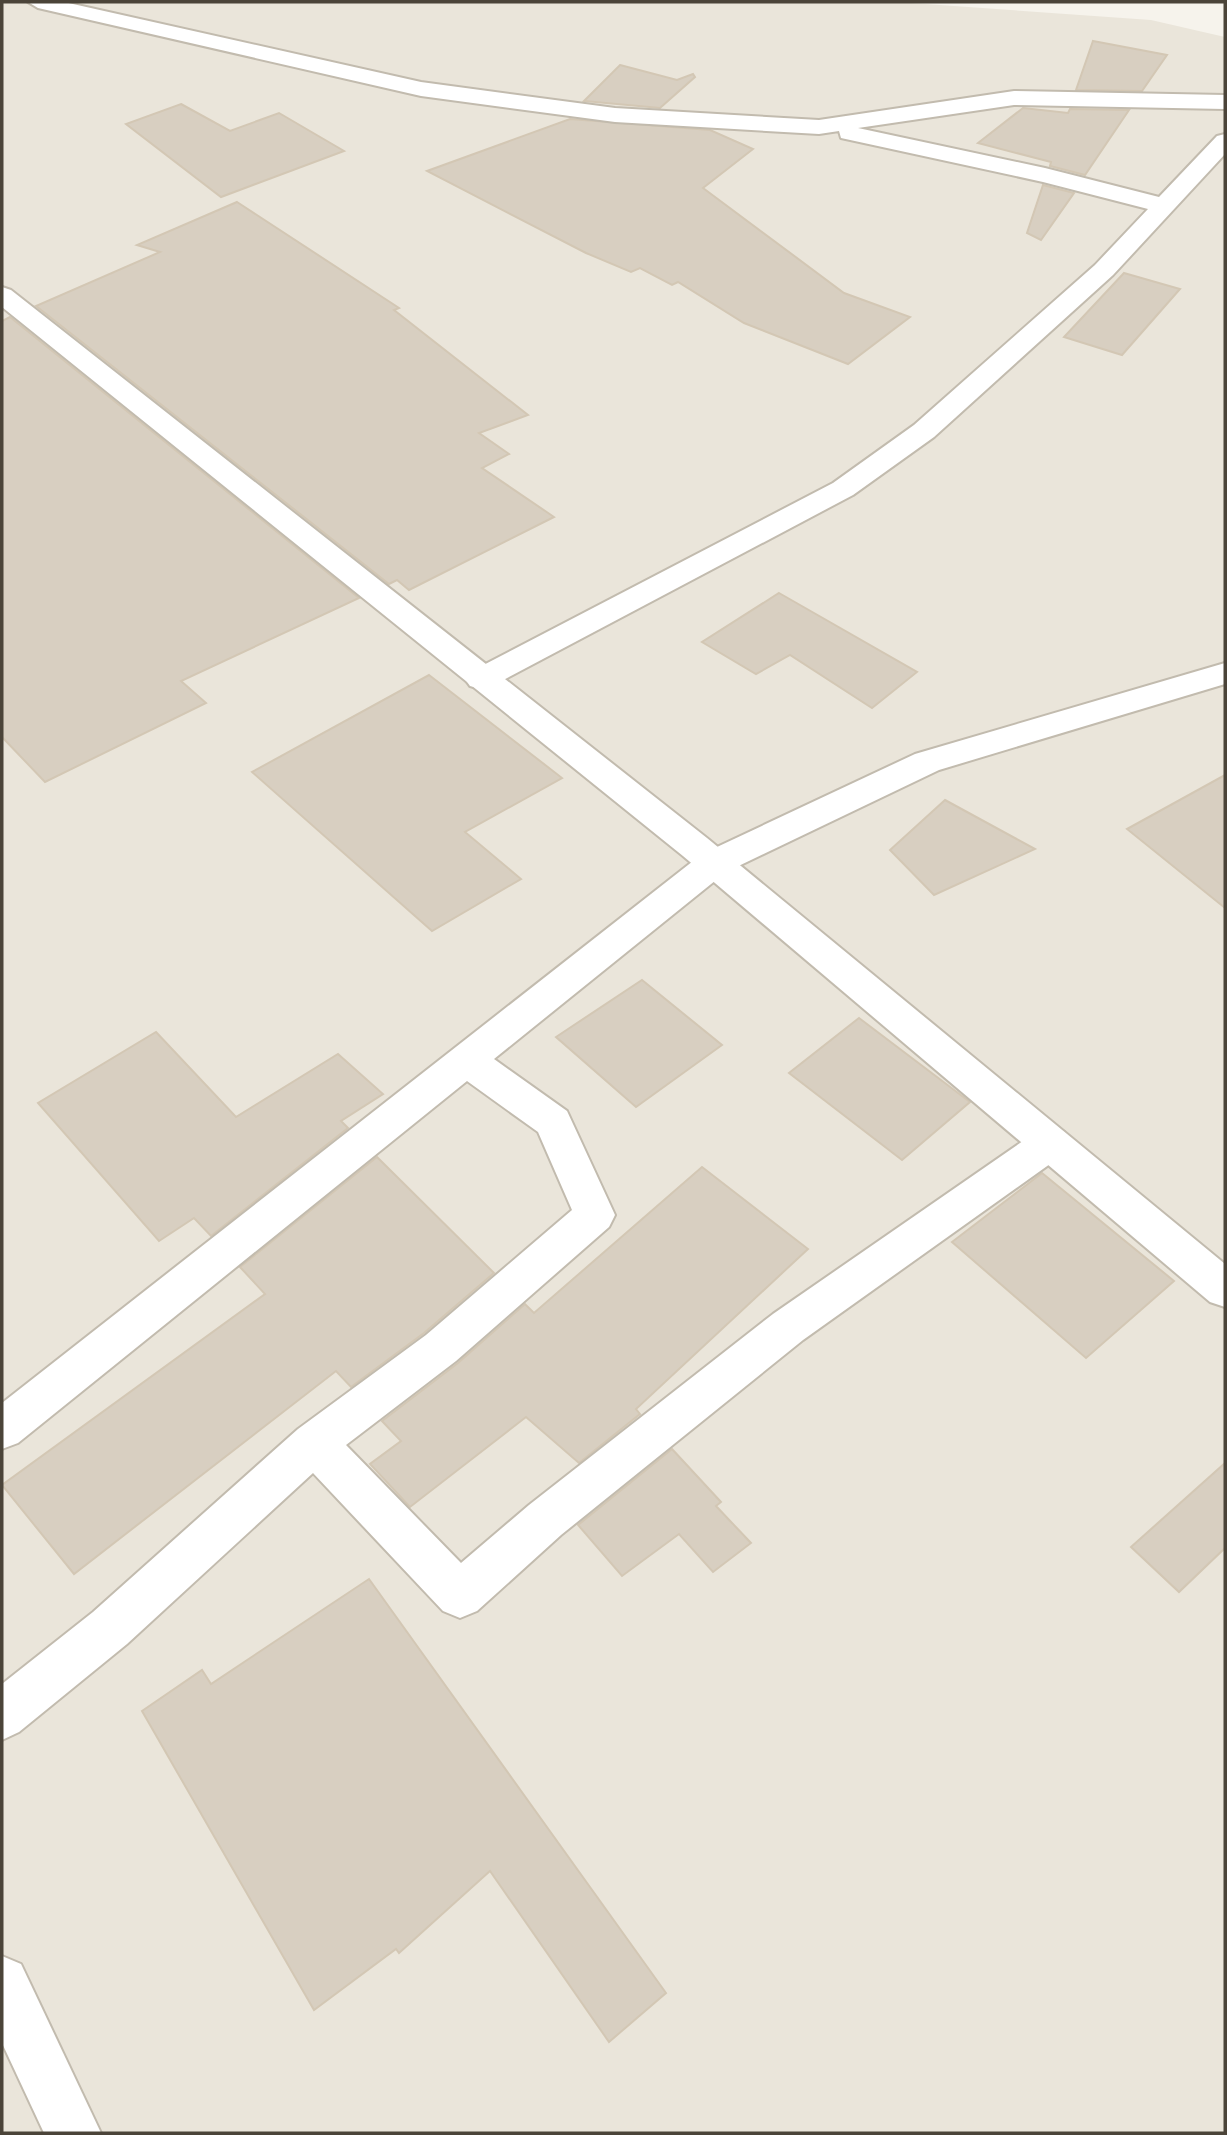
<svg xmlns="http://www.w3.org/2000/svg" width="1227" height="2135" viewBox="0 0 1227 2135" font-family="Montserrat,sans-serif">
<rect width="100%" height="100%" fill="#f6f3ec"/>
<polygon fill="#eae5da" points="2,2 897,2 1151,20 1225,37 1225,2133 2,2133"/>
<g fill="#d8cfc1" stroke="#d3c7b4" stroke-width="2">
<polygon points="1093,41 1167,55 1142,91 1076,90"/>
<polygon points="620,65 677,80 693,74 695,77 660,108 584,101"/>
<polygon points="181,104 230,131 279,113 344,151 221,197 126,124"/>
<polygon points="1023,108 1068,113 1070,109 1129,110 1085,175 1050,166 1051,162 978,143"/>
<polygon points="570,119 710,130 753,149 703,188 844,293 910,317 848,364 744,323 678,282 672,285 640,268 631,272 586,253 427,171"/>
<polygon points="1043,185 1074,193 1041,240 1027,233"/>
<polygon points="237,202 399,308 394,310 528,415 479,433 509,454 482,468 554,517 409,590 397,580 389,584 36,306 160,252 137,245"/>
<polygon points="1124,273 1180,289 1122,355 1064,337"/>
<polygon points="10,317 359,598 181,681 206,703 45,782 2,737 2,321"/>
<polygon points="779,593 917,672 872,708 790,655 756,674 702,642"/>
<polygon points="429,675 562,778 465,832 521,879 432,931 252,772"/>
<polygon points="1225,775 1225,908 1127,829"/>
<polygon points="945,800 1035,849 934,895 890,850"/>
<polygon points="642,980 722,1045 636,1107 556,1037"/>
<polygon points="859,1018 970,1102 902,1160 789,1073"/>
<polygon points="156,1032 236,1117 338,1054 383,1094 341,1121 348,1128 211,1236 194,1218 159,1241 38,1103"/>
<polygon points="377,1157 494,1273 424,1333 351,1387 336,1371 74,1574 2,1485 265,1294 240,1267"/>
<polygon points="702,1167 808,1249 636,1409 640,1414 579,1463 526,1417 410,1507 370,1464 401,1441 382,1421 458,1363 525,1304 534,1313"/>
<polygon points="1042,1173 1174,1281 1086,1358 952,1242"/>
<polygon points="672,1449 721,1502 716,1506 751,1543 713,1572 679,1534 622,1576 578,1525"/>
<polygon points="1225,1463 1225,1548 1179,1592 1131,1547"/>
<polygon points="369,1579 666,1993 609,2042 490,1871 399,1953 396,1949 314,2010 142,1711 202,1670 211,1684"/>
</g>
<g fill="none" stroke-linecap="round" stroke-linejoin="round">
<g stroke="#c2bbae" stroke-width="4">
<g id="minor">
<polygon points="28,2 64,2 421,82 615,108 819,120 1014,91 1225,95 1225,109 1014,105 858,128 1045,168 1159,197 1217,136 1225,134 1225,154 1113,275 934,437 853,495 492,686 481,689 470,686 465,679 470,672 833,483 914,425 1095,265 1148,209 1043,182 841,138 839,131 819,134 615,122 421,96 38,8"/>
<polygon points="1225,663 1225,684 939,770 726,872 494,1059 567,1111 615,1215 609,1227 456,1361 346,1445 461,1563 529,1505 773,1314 1036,1132 1050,1127 1064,1132 1070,1143 1064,1154 803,1340 561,1535 477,1611 460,1618 443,1611 313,1473 127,1644 19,1732 2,1740 2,1684 93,1612 298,1429 426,1335 572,1210 538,1132 467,1081 18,1443 2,1449 2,1403 702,854 915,754"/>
<polygon points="2,1956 21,1964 101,2133 44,2133 2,2043"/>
</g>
</g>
<g stroke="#c2bbae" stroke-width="4">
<polygon id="tertiary" points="2,287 11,290 707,838 1225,1264 1225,1307 1210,1302 683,856 2,307"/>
</g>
<use href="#minor" fill="#fff" fill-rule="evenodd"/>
<use href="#tertiary" fill="#fff" fill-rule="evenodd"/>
</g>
<rect width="1227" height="2135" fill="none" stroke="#4b4439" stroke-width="7"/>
</svg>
